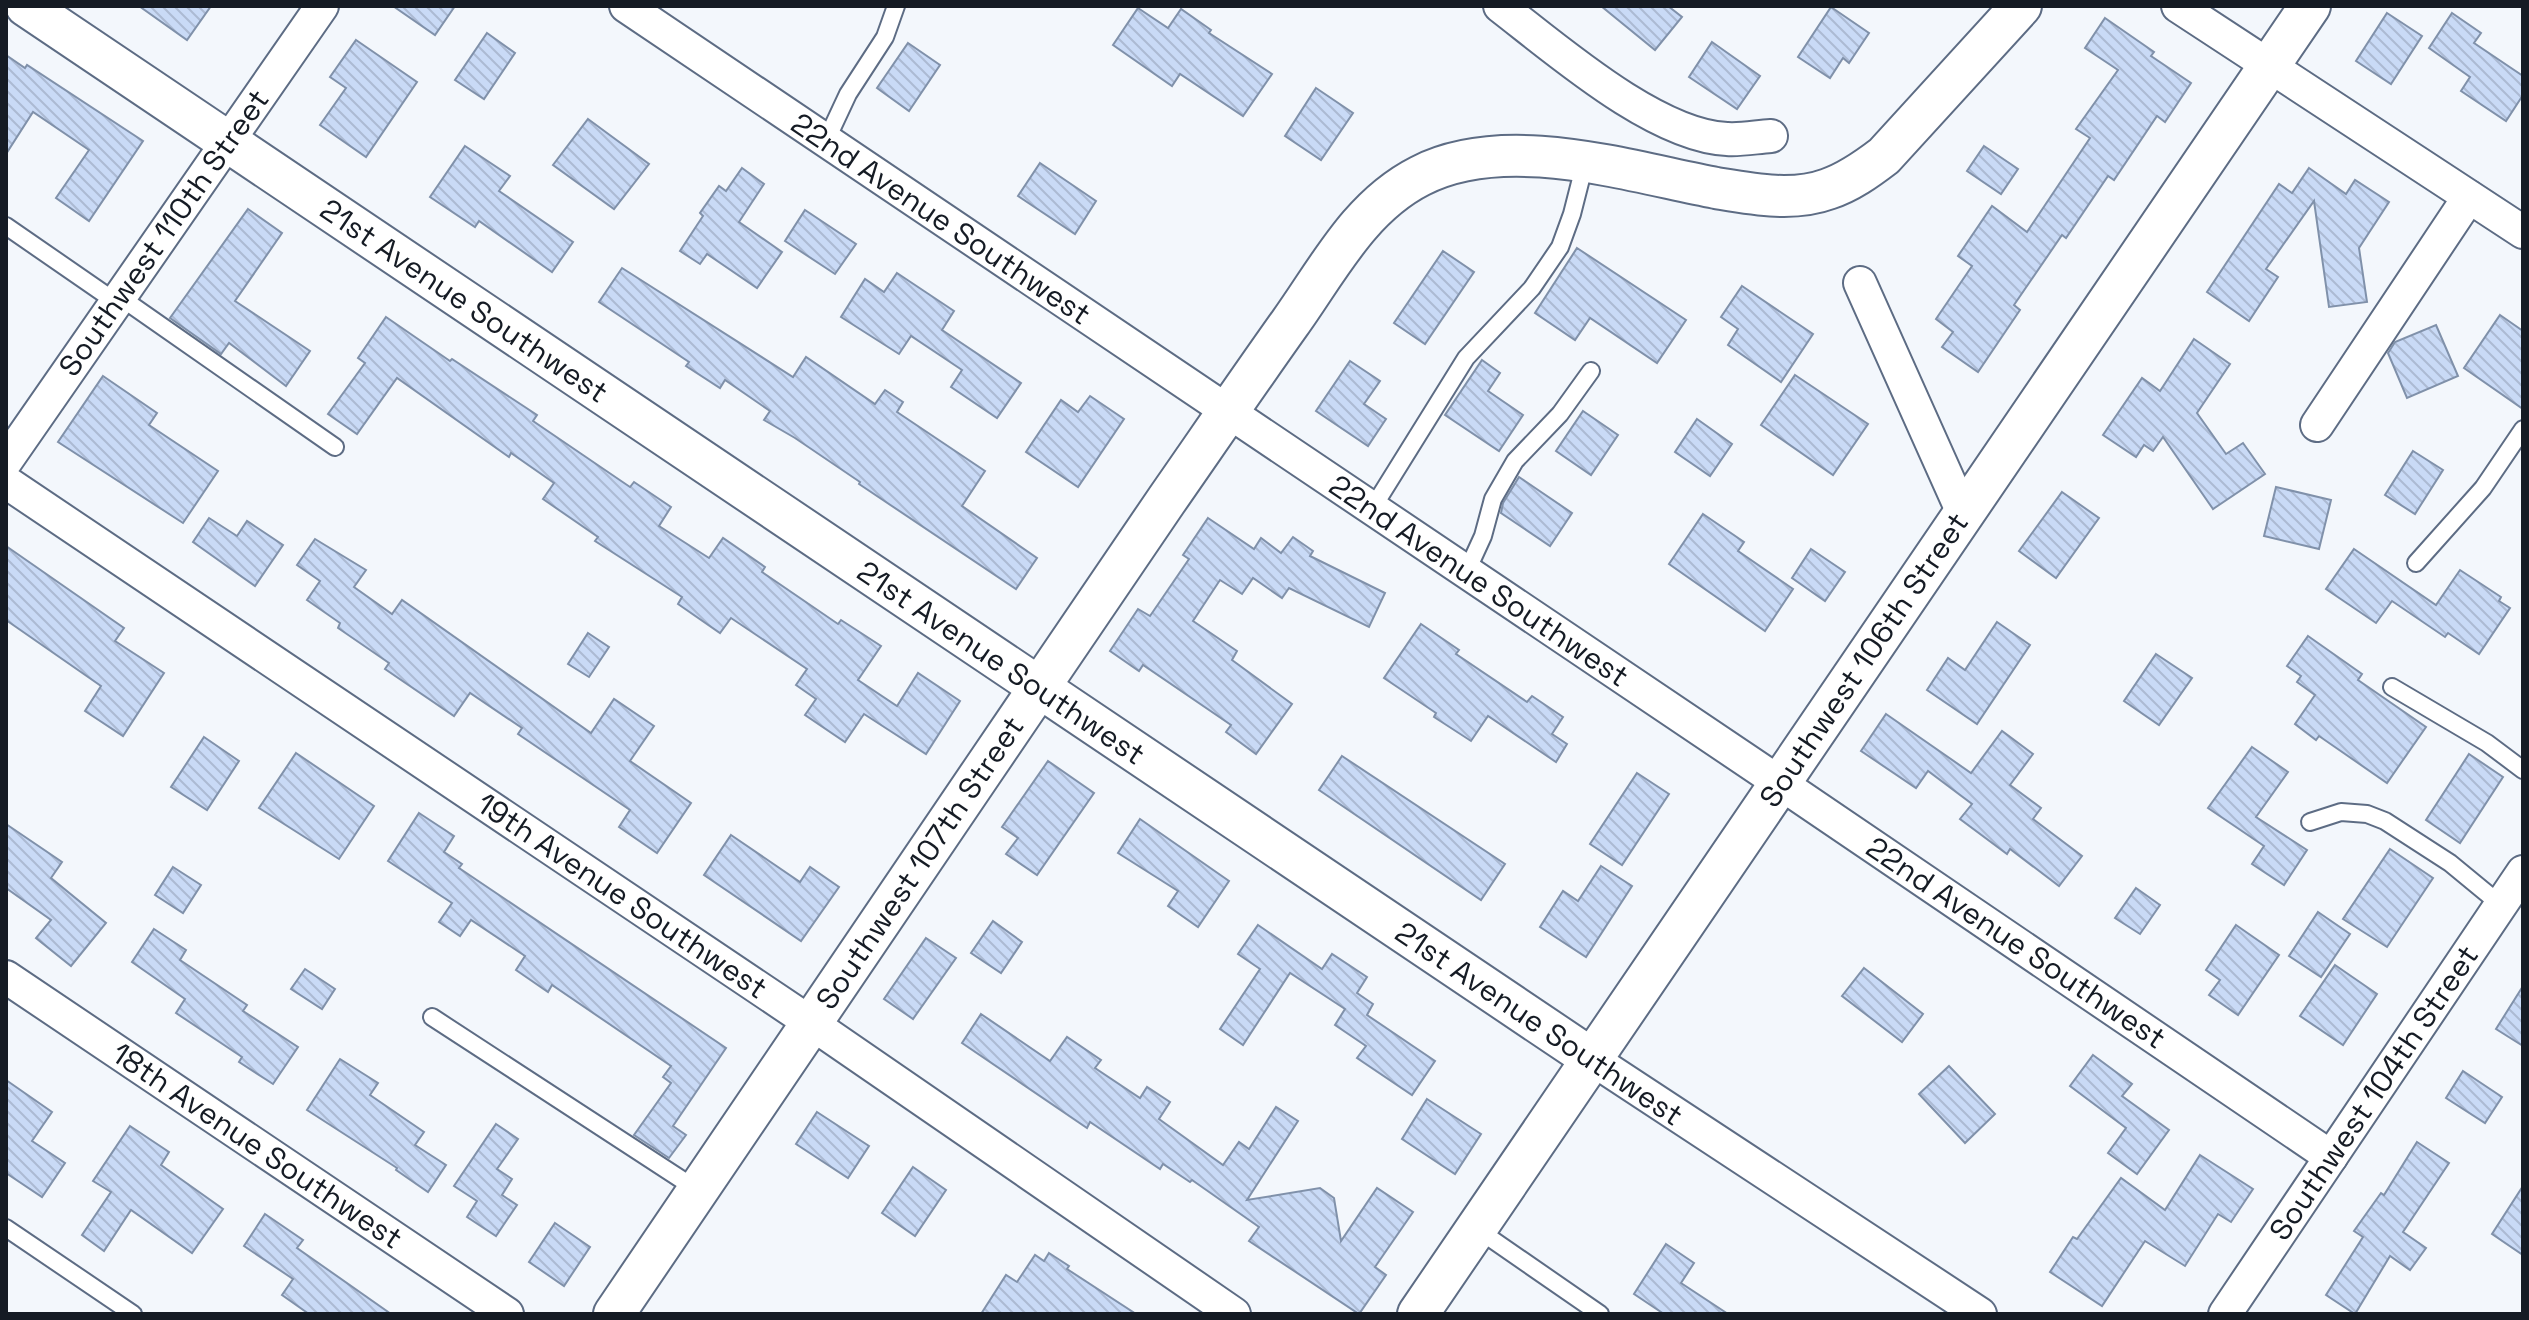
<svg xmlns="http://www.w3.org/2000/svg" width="2529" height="1320" viewBox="0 0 2529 1320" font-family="'Space Grotesk',sans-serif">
<defs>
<pattern id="building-back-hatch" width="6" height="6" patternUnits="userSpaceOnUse" patternTransform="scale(2)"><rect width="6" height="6" fill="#c9daf6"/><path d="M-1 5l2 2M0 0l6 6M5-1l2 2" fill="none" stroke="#acbad3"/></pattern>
</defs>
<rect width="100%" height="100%" fill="#f3f7fc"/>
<g fill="url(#building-back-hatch)" stroke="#8091aa" stroke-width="2">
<polygon points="139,6 211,6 187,40"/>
<polygon points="393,6 455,6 435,35"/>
<polygon points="1601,6 1668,6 1682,17 1655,50"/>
<polygon points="1831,7 1869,33 1849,63 1843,58 1830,78 1798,57"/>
<polygon points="1138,8 1168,28 1181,9 1211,30 1209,33 1272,74 1243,116 1180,74 1172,86 1113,45"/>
<polygon points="2387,13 2422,36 2391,84 2356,61"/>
<polygon points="2452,13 2481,33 2474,43 2523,76 2523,95 2506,121 2461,91 2470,77 2429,48"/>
<polygon points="2105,18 2154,52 2151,56 2191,83 2165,122 2157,116 2114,180 2108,176 2066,238 2062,235 2014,305 2020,310 1978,372 1942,347 1953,332 1936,319 1972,266 1958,256 1992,206 2027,232 2090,138 2076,129 2118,70 2085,48"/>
<polygon points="487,33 515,53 484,99 455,80"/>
<polygon points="356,40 417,82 366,157 320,125 346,88 330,77"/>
<polygon points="1712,42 1760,76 1737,109 1689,77"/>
<polygon points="908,43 940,65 909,111 877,88"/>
<polygon points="6,55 25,68 27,65 143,141 89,221 56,198 89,150 33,112 6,154"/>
<polygon points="1316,88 1353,113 1321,160 1285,136"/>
<polygon points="588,119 649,164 614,209 553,165"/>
<polygon points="465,146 510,176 499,191 573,242 552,272 479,221 475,227 430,197"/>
<polygon points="1984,146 2018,169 2001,194 1967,171"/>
<polygon points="1040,163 1096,201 1075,234 1018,196"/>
<polygon points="742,168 764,184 739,222 782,252 757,288 707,254 700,264 680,251 703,216 700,213 719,186 726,191"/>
<polygon points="2309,168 2346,194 2355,180 2389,202 2359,248 2367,302 2329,307 2314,201 2266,269 2278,277 2249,321 2207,292 2279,184 2292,193"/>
<polygon points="248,209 282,233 235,301 310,351 286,386 229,343 221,354 170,318"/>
<polygon points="805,210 856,244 835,274 785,241"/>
<polygon points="1577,248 1686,320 1657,363 1590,318 1575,340 1535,313"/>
<polygon points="1443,251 1474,272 1425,344 1394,323"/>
<polygon points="622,268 793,377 806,357 875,404 885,390 903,402 897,412 985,471 962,506 1037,558 1016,589 859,484 860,482 795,438 764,420 770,411 725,380 720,388 686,366 689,362 599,302"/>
<polygon points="897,273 954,311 942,330 1021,383 997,418 951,387 962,370 911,336 899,354 841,317 865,279 884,292"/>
<polygon points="1742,286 1813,334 1781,382 1728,345 1738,329 1721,317"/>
<polygon points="2500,315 2523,331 2523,409 2464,368"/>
<polygon points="386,317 450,361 452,359 537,415 533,421 630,487 634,482 671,507 659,526 709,558 723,538 765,567 762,572 838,624 841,620 881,646 858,680 897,706 918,673 960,701 926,754 864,714 845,742 805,715 816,699 796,685 807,669 731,618 720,633 678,604 682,597 595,541 598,537 543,499 554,483 511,453 509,457 397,378 357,434 328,414 365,363 358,358"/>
<polygon points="2436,325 2458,376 2407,398 2388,353 2395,342"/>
<polygon points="2194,339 2230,364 2197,413 2226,454 2243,443 2265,474 2213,509 2163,437 2153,451 2144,445 2136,457 2103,435 2142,378 2160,391"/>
<polygon points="1482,360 1500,373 1488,391 1523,415 1499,451 1445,415"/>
<polygon points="1350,361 1380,381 1364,404 1386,419 1368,446 1316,411"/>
<polygon points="1795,375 1868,424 1833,475 1761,425"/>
<polygon points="103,376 157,413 149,425 218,471 183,523 58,442"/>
<polygon points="1090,396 1124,419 1078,487 1026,452 1061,400 1078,412"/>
<polygon points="1583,411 1618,435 1591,475 1556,451"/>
<polygon points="1697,419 1732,444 1710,476 1675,452"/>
<polygon points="2413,451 2443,470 2415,514 2385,495"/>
<polygon points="1519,477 1572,513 1550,546 1501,513 1503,503"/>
<polygon points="2276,487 2331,500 2319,549 2264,536"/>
<polygon points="2062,492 2099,518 2056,578 2019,551"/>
<polygon points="1703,514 1744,542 1738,551 1793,589 1765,631 1669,564"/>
<polygon points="209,518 237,536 247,521 283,545 255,586 193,542"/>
<polygon points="1208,518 1254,549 1261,538 1281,553 1293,537 1313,551 1310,556 1385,593 1369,627 1289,588 1282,598 1253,578 1242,594 1220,580 1193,621 1237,651 1232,660 1292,704 1256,754 1226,732 1231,725 1143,665 1139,671 1110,651 1138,609 1150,616 1189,559 1183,555"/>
<polygon points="315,539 366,570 354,587 392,614 402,600 591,733 614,699 654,726 630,761 691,803 657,853 619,827 630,810 518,734 522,728 470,693 454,716 385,669 389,663 338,628 340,623 307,600 320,581 297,565"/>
<polygon points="6,546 124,628 115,641 164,673 123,736 85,711 101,686 6,620"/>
<polygon points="1811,549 1845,572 1825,601 1792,578"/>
<polygon points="2354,549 2436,605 2460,570 2501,597 2499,601 2510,608 2479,654 2448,633 2445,637 2392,601 2376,623 2326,589"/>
<polygon points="1997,622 2030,645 1977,724 1927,690 1948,658 1965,670"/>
<polygon points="1421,624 1459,650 1456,654 1527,702 1532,696 1563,717 1552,734 1567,744 1556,762 1488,716 1471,741 1434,717 1436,713 1384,678"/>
<polygon points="588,633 609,647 589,677 568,664"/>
<polygon points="2308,636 2362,674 2358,680 2426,727 2387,783 2319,736 2316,740 2295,724 2315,695 2297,682 2301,676 2287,666"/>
<polygon points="2156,654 2192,678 2159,725 2124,701"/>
<polygon points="1886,714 1971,773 2002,731 2033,754 2010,785 2041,808 2033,819 2082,856 2059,886 2010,849 2007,854 1960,819 1972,804 1928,771 1916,788 1861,751"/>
<polygon points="204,737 239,761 207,810 171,787"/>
<polygon points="2252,747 2288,772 2256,817 2307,850 2284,885 2252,864 2264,846 2208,808"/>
<polygon points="296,753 374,806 339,859 259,808"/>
<polygon points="2469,754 2503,777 2460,843 2426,820"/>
<polygon points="1342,756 1505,864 1481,900 1319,790"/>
<polygon points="1048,761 1094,793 1037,875 1006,854 1018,838 1002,827"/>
<polygon points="1637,773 1669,794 1622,865 1590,844"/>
<polygon points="419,813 454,836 444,852 462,864 459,868 726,1048 673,1126 686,1135 669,1158 634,1135 671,1083 663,1077 671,1066 552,985 548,992 516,970 525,956 471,920 460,936 439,922 452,903 388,861"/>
<polygon points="1140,819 1229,881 1198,927 1168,906 1178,891 1118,853"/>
<polygon points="6,824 62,862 51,878 106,923 71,966 36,938 51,920 6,888"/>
<polygon points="731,835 800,882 810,867 839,887 801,941 704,875"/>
<polygon points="2390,849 2433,878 2387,947 2343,919"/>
<polygon points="1601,866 1632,886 1586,957 1540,927 1563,891 1578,901"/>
<polygon points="173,867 201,885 183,913 155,895"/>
<polygon points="2136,888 2160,905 2140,934 2115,918"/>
<polygon points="2318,912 2350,934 2321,977 2289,956"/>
<polygon points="993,921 1022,942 1001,973 971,953"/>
<polygon points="1258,925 1322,969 1332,954 1367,977 1357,993 1373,1004 1367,1015 1435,1061 1412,1095 1357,1058 1366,1046 1335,1025 1345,1009 1290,973 1243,1045 1220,1029 1260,969 1238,954"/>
<polygon points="2236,925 2279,955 2238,1015 2209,995 2220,980 2206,970"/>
<polygon points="154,929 186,950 180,960 247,1005 243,1011 298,1047 273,1084 239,1062 242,1057 176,1013 185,999 132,962"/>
<polygon points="926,938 956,958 913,1019 884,999"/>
<polygon points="2335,965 2377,994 2343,1045 2300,1016"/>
<polygon points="1864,968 1923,1014 1902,1042 1842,996"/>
<polygon points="305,969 335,989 322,1009 291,989"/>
<polygon points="2523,986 2523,1046 2496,1029"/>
<polygon points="981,1014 1050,1061 1067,1037 1101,1060 1095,1068 1140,1098 1147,1087 1170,1102 1159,1119 1223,1165 1239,1142 1249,1149 1276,1107 1298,1121 1247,1200 1320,1188 1334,1198 1341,1241 1377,1188 1413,1212 1375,1267 1386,1275 1359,1314 1249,1241 1259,1227 1192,1180 1190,1182 1163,1164 1160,1169 1090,1122 1087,1128 962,1043"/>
<polygon points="2093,1055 2132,1084 2122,1096 2169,1130 2137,1174 2108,1153 2126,1128 2070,1086"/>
<polygon points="340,1059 378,1083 370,1095 424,1132 415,1145 446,1165 428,1192 396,1170 397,1168 307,1110"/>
<polygon points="1949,1066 1995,1114 1965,1143 1919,1094"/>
<polygon points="2463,1071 2502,1097 2485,1123 2446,1098"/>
<polygon points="6,1080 52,1112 32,1141 65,1163 42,1197 6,1173"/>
<polygon points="1427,1099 1481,1134 1455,1174 1402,1139"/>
<polygon points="817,1112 869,1146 848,1178 796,1144"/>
<polygon points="496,1124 518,1139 497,1169 512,1179 502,1195 517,1205 496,1236 467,1217 477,1201 454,1186"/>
<polygon points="130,1126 169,1152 161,1165 223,1209 192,1253 131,1210 104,1251 82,1235 111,1192 93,1181"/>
<polygon points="2417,1142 2449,1163 2403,1232 2426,1248 2410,1270 2390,1256 2355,1314 2326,1295 2363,1237 2354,1231 2381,1193 2384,1195"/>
<polygon points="2200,1155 2253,1189 2231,1222 2218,1214 2185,1266 2145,1241 2102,1306 2050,1272 2073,1237 2077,1239 2121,1178 2165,1210"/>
<polygon points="913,1167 946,1190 915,1236 882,1213"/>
<polygon points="2523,1186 2523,1255 2492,1234"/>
<polygon points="265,1214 303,1240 297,1248 391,1314 309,1314 282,1295 293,1279 244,1246"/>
<polygon points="555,1223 590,1247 564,1286 529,1262"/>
<polygon points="1666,1244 1694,1263 1681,1283 1728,1314 1664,1314 1634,1294"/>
<polygon points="1049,1253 1069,1266 1067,1269 1136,1314 981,1314 1006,1275 1017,1282 1035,1255 1044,1261"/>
</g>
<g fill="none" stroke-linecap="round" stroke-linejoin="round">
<g stroke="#5d6c84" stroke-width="20">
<g id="service">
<polyline points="826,141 848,94 885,37 896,6"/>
<polyline points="6,226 116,302"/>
<polyline points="120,297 335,447"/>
<polyline points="1372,509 1466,358 1532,288 1560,247 1572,214 1585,163"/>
<polyline points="2416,563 2483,488 2523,429"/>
<polyline points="1466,573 1483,536 1493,499 1515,461 1560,414 1591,371"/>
<polyline points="2392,687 2487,743 2523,770"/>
<polyline points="2310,822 2341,812 2367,814 2385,821 2450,863 2501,905"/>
<polyline points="432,1017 696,1189"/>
<polyline points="6,1228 133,1314"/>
<polyline points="1477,1229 1600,1314"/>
</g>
</g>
<g stroke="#5d6c84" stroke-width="36">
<g id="minor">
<polyline points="626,6 1780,783 2331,1157"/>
<path d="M1500 6C1556 49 1655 136 1727 139 1741 140 1756 137 1771 136"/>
<polyline points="2178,6 2523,232"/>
<polyline points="1860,283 1964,515"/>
<polyline points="2317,425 2469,197"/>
<polyline points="6,461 322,6"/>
<polyline points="6,482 811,1023 1234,1314"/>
<polyline points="6,977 507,1314"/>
<polyline points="1592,1059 1980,1314"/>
<polyline points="2225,1314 2523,872"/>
</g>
</g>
<g stroke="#5d6c84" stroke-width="44">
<g id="tertiary">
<polyline points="26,6 1592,1059"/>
<path d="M614 1314C797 1043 982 772 1166 501 1207 442 1248 382 1290 323 1328 270 1359 207 1420 176 1505 132 1627 171 1716 188 1752 194 1793 202 1828 189 1849 182 1867 169 1884 156L2021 6"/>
<polyline points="1418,1314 2310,6"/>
</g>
</g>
<use href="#service" stroke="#fff" stroke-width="16"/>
<use href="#minor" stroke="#fff" stroke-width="32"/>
<use href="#tertiary" stroke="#fff" stroke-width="40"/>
</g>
<g text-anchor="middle" stroke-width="6" stroke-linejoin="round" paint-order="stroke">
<g font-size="30" fill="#151b24" stroke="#fff">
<text transform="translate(941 219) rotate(34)" y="10">22nd Avenue Southwest</text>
<text transform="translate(164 233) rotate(-55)" y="10">Southwest 110th Street</text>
<text transform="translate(464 301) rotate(34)" y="10">21st Avenue Southwest</text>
<text transform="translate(1479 581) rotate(34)" y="10">22nd Avenue Southwest</text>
<text transform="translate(1864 660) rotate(-56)" y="10">Southwest 106th Street</text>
<text transform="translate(1001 663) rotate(34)" y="10">21st Avenue Southwest</text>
<text transform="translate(920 863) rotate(-56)" y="10">Southwest 107th Street</text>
<text transform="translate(622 896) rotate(34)" y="10">19th Avenue Southwest</text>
<text transform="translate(2016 943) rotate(34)" y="10">22nd Avenue Southwest</text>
<text transform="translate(1539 1024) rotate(34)" y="10">21st Avenue Southwest</text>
<text transform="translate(2374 1093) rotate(-56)" y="10">Southwest 104th Street</text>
<text transform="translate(257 1146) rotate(34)" y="10">18th Avenue Southwest</text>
</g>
</g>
<rect width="2529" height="1320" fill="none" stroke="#151b24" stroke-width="16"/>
</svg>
